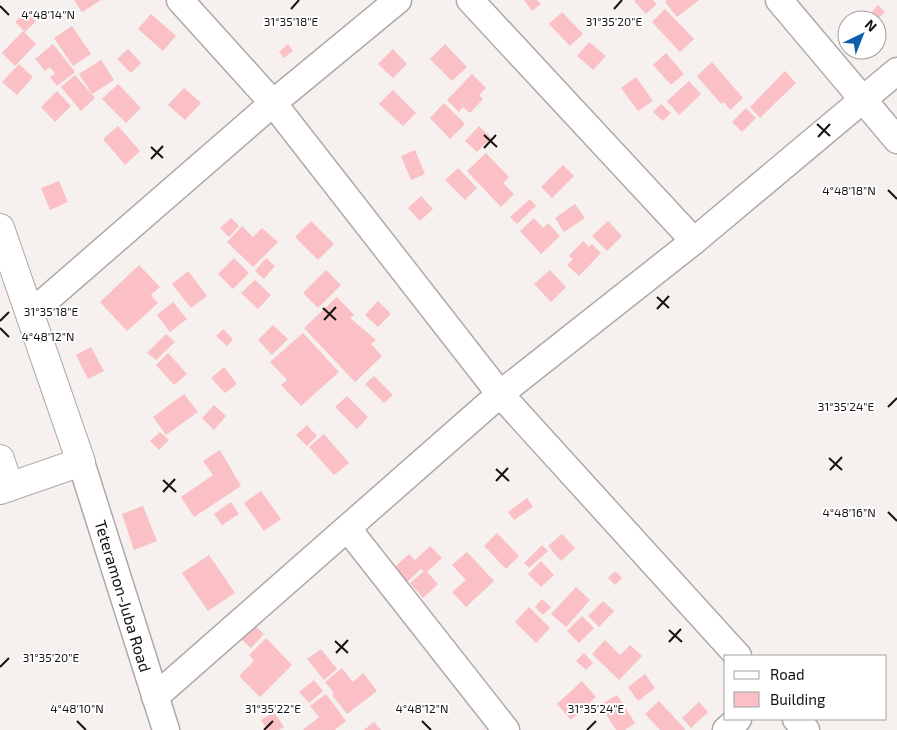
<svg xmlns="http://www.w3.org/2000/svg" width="897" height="730" viewBox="0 0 897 730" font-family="'Exo 2',sans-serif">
<rect width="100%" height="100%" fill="#f6f0ee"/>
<g fill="#fac0c5">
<polygon points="74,0 101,0 82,12"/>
<polygon points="524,0 537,0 541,4 532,11"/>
<polygon points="636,0 653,0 657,4 646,14 634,1"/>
<polygon points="667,0 699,0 677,17 665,2"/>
<polygon points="878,5 885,12 876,20 870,14"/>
<polygon points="665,9 694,39 680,52 652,22"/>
<polygon points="562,12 583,34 570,46 549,24"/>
<polygon points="151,14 176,36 163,51 138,29"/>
<polygon points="28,15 36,21 25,32 15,22 21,16 24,19"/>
<polygon points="72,26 91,54 73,66 54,38"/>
<polygon points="23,31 36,44 15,66 2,53"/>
<polygon points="589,42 606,56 593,70 577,56"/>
<polygon points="53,44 75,72 57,86 50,77 55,74 50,67 45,71 35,59"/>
<polygon points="288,44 293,51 284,58 279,52"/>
<polygon points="445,44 467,67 452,81 430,59"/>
<polygon points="128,49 141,63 131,73 117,59"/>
<polygon points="393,49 407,64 393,78 378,64"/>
<polygon points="666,53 684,74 671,85 653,65"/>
<polygon points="101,60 114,80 92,94 79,74"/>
<polygon points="712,62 743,98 730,110 724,102 721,104 697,76"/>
<polygon points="19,64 33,77 17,95 2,82"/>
<polygon points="785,71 796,83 760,118 750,107"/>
<polygon points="472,74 486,88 479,95 483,99 470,113 463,107 459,112 447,100"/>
<polygon points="75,75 95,98 81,111 61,87"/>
<polygon points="636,77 653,101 638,111 621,88"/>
<polygon points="689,81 701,94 679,115 667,101"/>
<polygon points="118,84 141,108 126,123 102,99"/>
<polygon points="184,88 201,103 185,120 168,105"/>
<polygon points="393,90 416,113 403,126 379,104"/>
<polygon points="57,91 71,106 55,122 41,107"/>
<polygon points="444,103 465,124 450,139 430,118"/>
<polygon points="661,104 671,113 663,121 653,112"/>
<polygon points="746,108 756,118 742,132 732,122"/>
<polygon points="118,126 140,151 125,165 103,139"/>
<polygon points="479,126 491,138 477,152 465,141"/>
<polygon points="415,150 425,174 411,180 401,156"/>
<polygon points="486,153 509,177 503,183 514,194 501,207 467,171"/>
<polygon points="563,165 574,176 552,198 541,187"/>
<polygon points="458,168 477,188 465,200 445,180"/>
<polygon points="59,181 68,202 50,210 41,188"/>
<polygon points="421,196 433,209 420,221 408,208"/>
<polygon points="530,199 536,206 517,224 510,217"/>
<polygon points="575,204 585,218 564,232 555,218"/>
<polygon points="231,218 239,226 229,237 220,228"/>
<polygon points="534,218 543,228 548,223 560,236 541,254 520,231"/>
<polygon points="311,221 334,244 318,260 295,237"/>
<polygon points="608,221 622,236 607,251 592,236"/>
<polygon points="242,226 253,237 262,228 278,242 253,267 227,242"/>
<polygon points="583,241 589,247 592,244 601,253 579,276 567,265 573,259 569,256"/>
<polygon points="234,258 249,273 233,289 218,274"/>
<polygon points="266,258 275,266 264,279 255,271"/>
<polygon points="139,265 160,287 151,295 158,303 127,331 100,302"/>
<polygon points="326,270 341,285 318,308 303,293"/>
<polygon points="550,270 566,287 551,302 534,284"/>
<polygon points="188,271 207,296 191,308 172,284"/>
<polygon points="255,280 271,295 258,309 241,293"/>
<polygon points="337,297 354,315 350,318 376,340 371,344 382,356 355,382 304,328"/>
<polygon points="378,301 391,314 378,327 365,315"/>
<polygon points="173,302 187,319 170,332 157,315"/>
<polygon points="273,325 288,339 272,355 258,340"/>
<polygon points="223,329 233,339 227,346 216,336"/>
<polygon points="303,333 339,372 301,406 281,385 287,380 270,362"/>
<polygon points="166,334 175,342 156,360 147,353"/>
<polygon points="91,347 104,371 88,379 76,355"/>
<polygon points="168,353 187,374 174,385 156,365"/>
<polygon points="224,367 237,384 225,393 211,378"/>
<polygon points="374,376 393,395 384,403 365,384"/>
<polygon points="184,394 198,412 166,435 153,417"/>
<polygon points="347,396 368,417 357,429 335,407"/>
<polygon points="214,405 226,416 214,430 202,418"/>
<polygon points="307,425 317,436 307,446 296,435"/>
<polygon points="160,432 169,440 159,450 150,441"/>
<polygon points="324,434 349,463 334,475 309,447"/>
<polygon points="220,450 241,486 194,517 181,497 213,475 203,461"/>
<polygon points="261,491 281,519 264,531 244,503"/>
<polygon points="527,498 533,507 514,520 508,512"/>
<polygon points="231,502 239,514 222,525 214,514"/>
<polygon points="143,506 157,541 134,550 122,514"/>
<polygon points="497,533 519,556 506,569 484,546"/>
<polygon points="562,534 575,548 561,561 548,546"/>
<polygon points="542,545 548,551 529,568 524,563"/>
<polygon points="430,546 442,558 427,572 438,584 423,598 410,583 424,571 421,569 407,582 395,567 409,554 415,560"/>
<polygon points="467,552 494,581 466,607 452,592 466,580 452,565"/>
<polygon points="209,555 235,593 208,611 182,573"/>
<polygon points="541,561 554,575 541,587 528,574"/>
<polygon points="615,571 622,578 615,585 608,578"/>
<polygon points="576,587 590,600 566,627 551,614"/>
<polygon points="542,599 551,607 543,615 535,607"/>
<polygon points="603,601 614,611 599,627 588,616"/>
<polygon points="529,607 550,628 536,643 515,622"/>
<polygon points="582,616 594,628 579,643 567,631"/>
<polygon points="253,624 264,634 251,648 240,638"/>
<polygon points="266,638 292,665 260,697 239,676 254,661 249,655"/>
<polygon points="605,640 620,655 630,645 642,656 619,680 592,654"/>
<polygon points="321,649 337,669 324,680 307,659"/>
<polygon points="584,653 593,663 586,670 576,661"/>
<polygon points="342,668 353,682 363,673 377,691 347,714 332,695 334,693 325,682"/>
<polygon points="645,674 655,688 638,701 628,687"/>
<polygon points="314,680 323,691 309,703 299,692"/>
<polygon points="582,681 596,697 571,720 557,704"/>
<polygon points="326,694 346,721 335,730 303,730 319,717 310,706"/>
<polygon points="617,695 635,723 625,730 616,730 600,705"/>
<polygon points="659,701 685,729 684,730 660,730 645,714"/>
<polygon points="699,702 708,712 691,728 682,718"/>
<polygon points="274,712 284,727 279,730 267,730 261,720"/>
<polygon points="374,722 381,730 364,730"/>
</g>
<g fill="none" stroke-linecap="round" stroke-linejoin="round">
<g stroke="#aea9a7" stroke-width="29">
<g id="minor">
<polyline points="180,0 273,103 500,394 738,656"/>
<polyline points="470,0 694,241"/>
<polyline points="779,0 897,140"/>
<polyline points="30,314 273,103 398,0"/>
<polyline points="81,462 166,730"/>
<polyline points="348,529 506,730"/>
<polyline points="155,697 500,394 694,241 897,71"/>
<polyline points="796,719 806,730"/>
<polyline points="726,730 738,719"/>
</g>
</g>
<g stroke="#aea9a7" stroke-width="30">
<g id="major">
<polyline points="0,228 81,462 0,490"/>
<polyline points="0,459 9,487"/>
</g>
</g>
<use href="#minor" stroke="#fff" stroke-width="26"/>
<use href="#major" stroke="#fff" stroke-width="28"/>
</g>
<path fill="none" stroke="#141312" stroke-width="2" d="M0 6 9 15M291 9 299 0M614 9 622 0M817 124 830 136M484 135 497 147M818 137 830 124M151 147 163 158M484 148 496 135M151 159 163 146M888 190 897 199M657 297 669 308M323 308 336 320M657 309 669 296M324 320 336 307M0 321 9 312M0 328 9 337M888 407 897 398M829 458 842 470M496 469 509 481M830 470 842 457M163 480 176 492M496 481 508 468M163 492 175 479M888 512 897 521M669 630 682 642M335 641 348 653M669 642 681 629M336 653 348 640M0 667 9 658M77 721 86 730M422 721 431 730M264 730 273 721M587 730 596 721"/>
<g text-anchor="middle" stroke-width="4" stroke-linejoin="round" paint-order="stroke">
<g font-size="16" fill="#141312" stroke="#fff">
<text transform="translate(123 596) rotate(73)" y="6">Teteramon-Juba Road</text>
</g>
</g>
<g font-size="12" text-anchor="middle" fill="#141312" stroke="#fff" stroke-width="4" stroke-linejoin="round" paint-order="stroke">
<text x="48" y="19">4°48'14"N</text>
<text x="291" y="26">31°35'18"E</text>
<text x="614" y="26">31°35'20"E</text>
<text x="849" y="195">4°48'18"N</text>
<text x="51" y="316">31°35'18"E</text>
<text x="48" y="341">4°48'12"N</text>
<text x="846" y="411">31°35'24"E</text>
<text x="849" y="517">4°48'16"N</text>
<text x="51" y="662">31°35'20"E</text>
<text x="273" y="713">31°35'22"E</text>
<text x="596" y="713">31°35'24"E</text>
<text x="77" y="713">4°48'10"N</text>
<text x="422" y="713">4°48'12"N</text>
</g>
<rect x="724" y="655" width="162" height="65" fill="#ffffff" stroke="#a1a1a0"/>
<rect x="734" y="671" width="25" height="8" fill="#ffffff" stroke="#a1a1a0"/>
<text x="770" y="680" font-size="15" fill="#141312">Road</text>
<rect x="734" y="692" width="25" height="15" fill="#fac0c5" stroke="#a1a1a0"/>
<text x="770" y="705" font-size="15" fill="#141312">Building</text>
<g transform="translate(862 35) rotate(43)"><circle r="24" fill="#ffffff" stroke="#a1a1a0"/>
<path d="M0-4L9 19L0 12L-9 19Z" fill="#0c5fad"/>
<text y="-8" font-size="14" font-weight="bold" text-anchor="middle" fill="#141312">N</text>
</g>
</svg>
